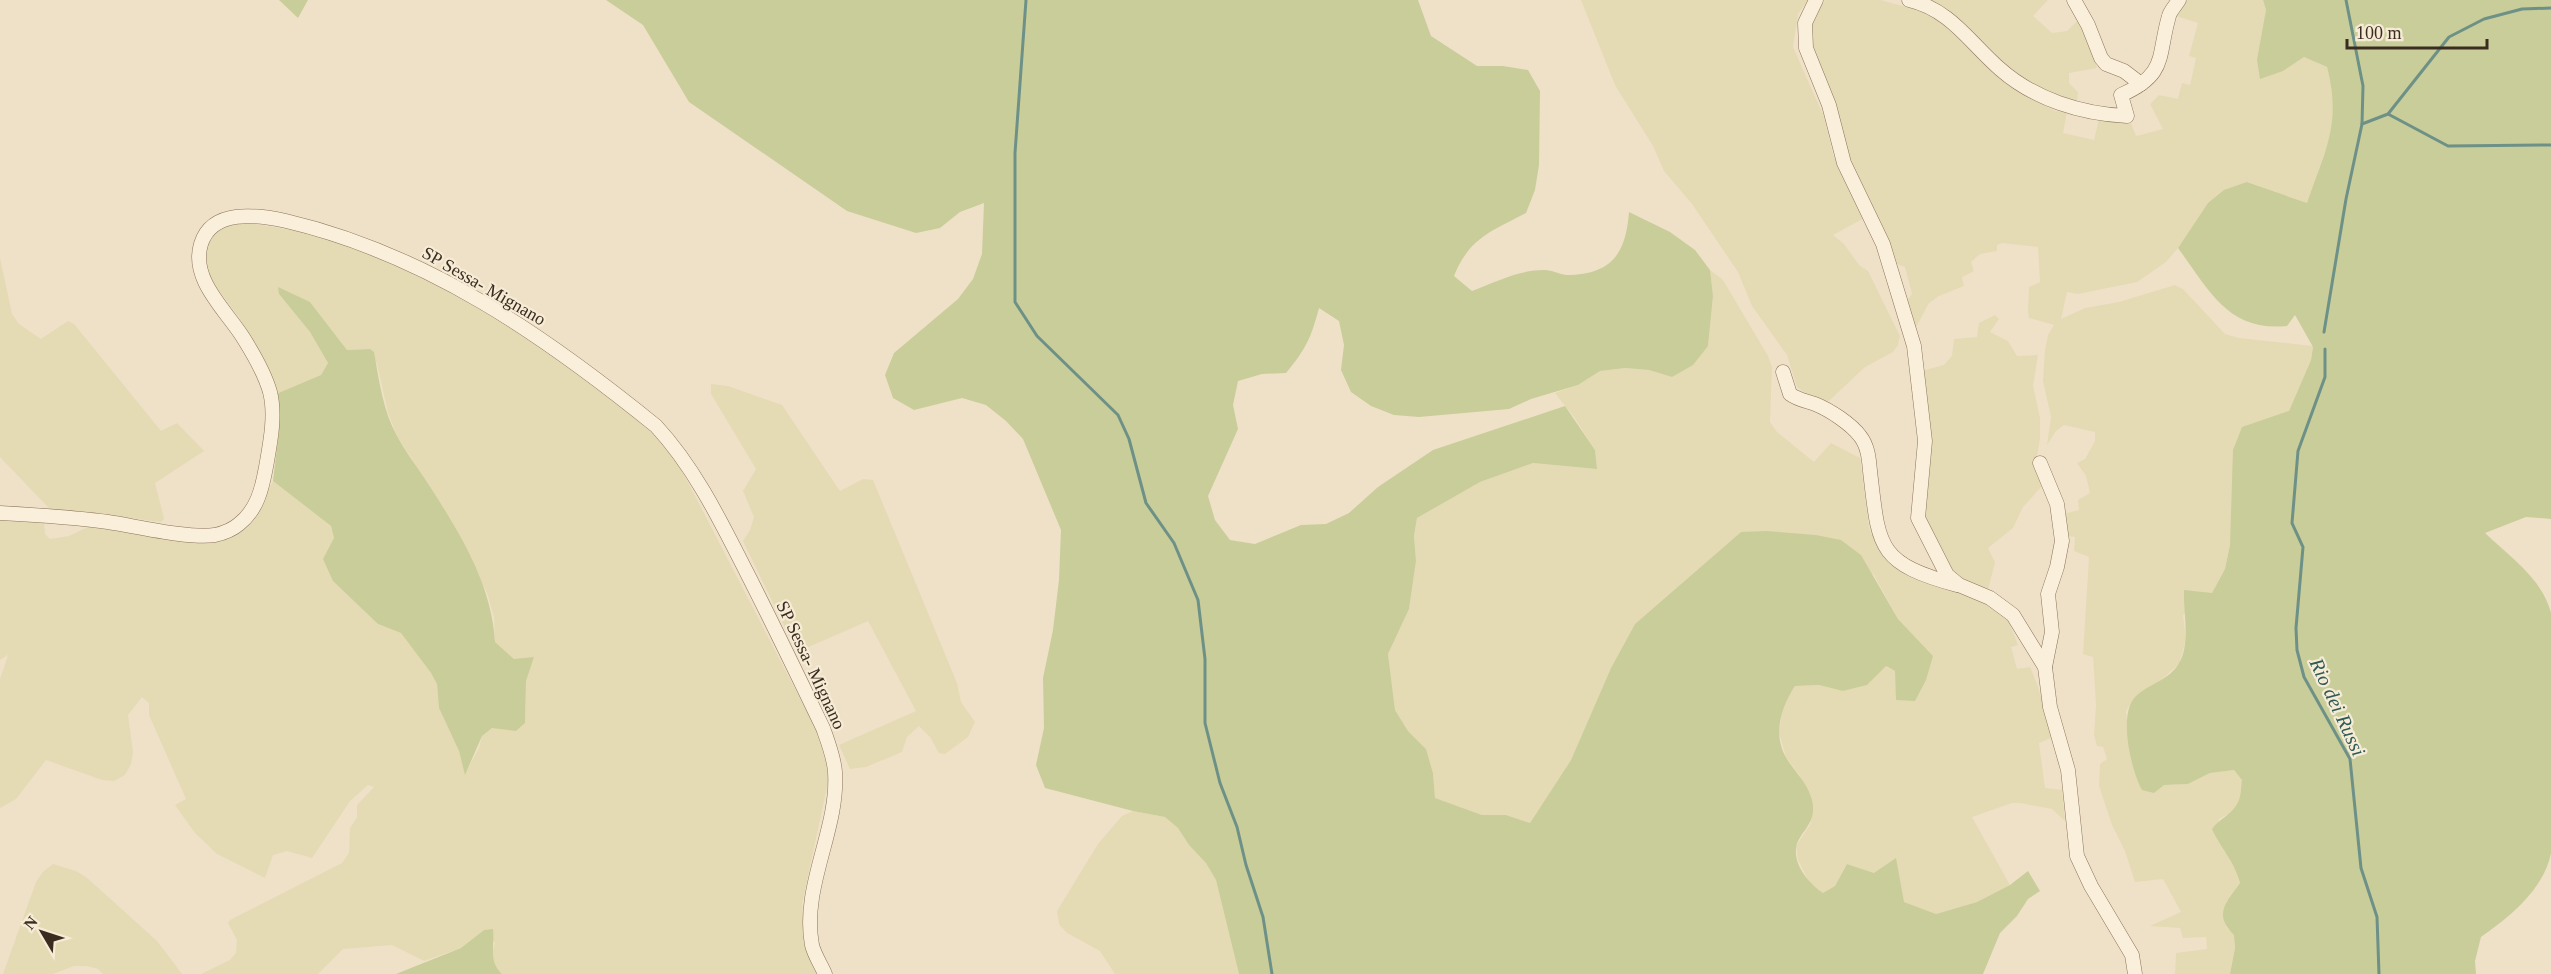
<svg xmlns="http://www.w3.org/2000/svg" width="2551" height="974" viewBox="0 0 2551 974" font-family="'Times New Roman',serif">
<rect width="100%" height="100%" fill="#efe1c7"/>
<g fill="#e4dbb4">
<polygon points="1581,0 1808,0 1798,14 1793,47 1824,117 1833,155 1866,217 1833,235 1844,244 1859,265 1868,271 1900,336 1898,345 1893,352 1865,367 1829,401 1811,398 1797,387 1787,355 1752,306 1738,272 1692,204 1664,171 1653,146 1615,85"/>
<polygon points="1825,0 1880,0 1922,11 1934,16 2006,83 2055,111 2067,112 2063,133 2094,140 2099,119 2113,122 2131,123 2136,136 2163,129 2150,104 2159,95 2178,99 2182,83 2190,85 2196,58 2189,56 2198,23 2176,16 2188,0 2263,0 2266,10 2263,35 2283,71 2304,57 2327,67 2333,91 2334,115 2329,140 2307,203 2248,182 2208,204 2178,248 2166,262 2137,282 2078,294 2067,292 2061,319 2085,308 2119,302 2175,285 2183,289 2225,334 2239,338 2313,346 2311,360 2289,411 2230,545 2225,569 2212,593 2183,615 2186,640 2179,664 2160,681 2134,698 2126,711 2131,760 2164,785 2188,784 2210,773 2234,770 2243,780 2238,804 2230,813 2219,819 2217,840 2232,859 2240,883 2226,903 2226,927 2234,935 2235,948 2230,974 2175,974 2176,953 2207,949 2206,937 2183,938 2180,928 2150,926 2181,912 2163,879 2135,882 2125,851 2112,825 2099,786 2100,764 2107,759 2103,747 2097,746 2094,735 2096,705 2093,657 2083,654 2089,557 2074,551 2075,537 2066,536 2063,514 2079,510 2078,500 2090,493 2086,476 2077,463 2085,459 2095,441 2095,432 2064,425 2056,431 2047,445 2051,417 2043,381 2045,350 2048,335 2054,325 2029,318 2028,310 2029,287 2040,282 2038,247 2002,243 1997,245 1997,251 1980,254 1971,262 1974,271 1962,277 1964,286 1939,296 1929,303 1915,329 1905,303 1912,294 1905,267 1894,263 1856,181 1811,43 1810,30 1815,14"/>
<polygon points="1926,0 2048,0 2033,16 2052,33 2067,31 2080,18 2097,68 2069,73 2069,83 2078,92 2077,102 2025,84"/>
<polygon points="244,222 326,236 377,257 473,303 541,347 635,415 659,438 680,467 820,737 827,761 828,782 802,904 804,930 818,974 502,974 495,968 491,958 495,943 484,930 461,948 424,961 392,945 343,949 318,974 201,974 230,960 236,953 237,940 228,923 230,920 342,863 349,853 350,828 357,817 357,805 374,787 368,785 350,801 312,858 287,851 273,855 265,878 217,854 195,833 175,805 186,799 149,715 149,703 142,697 128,715 133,752 131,764 125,775 114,781 102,780 46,760 16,799 0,808 0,679 8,655 0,660 0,519 44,521 45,534 50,539 69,536 88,527 173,538 233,534 244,529 252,521 273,481 331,526 334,538 330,549 378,624 401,633 431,673 437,684 439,708 459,751 465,774 479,748 482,736 492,728 525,723 526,681 533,658 514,659 495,642 494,617 487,593 450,518 397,436 388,413 377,364 370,349 347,350 310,302 279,294 310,332 328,363 321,375 276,394 256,347 240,319 209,277 203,256 212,236 219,228"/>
<polygon points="0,258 12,314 19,324 41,339 68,321 74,324 161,431 177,423 204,451 155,483 164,519 161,522 49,508 0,457"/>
<polygon points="1710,270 1723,280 1768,356 1772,367 1770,422 1777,432 1814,462 1831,443 1860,458 1869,528 1878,548 1925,581 1985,601 2007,617 2018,645 2011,647 2017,669 2030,667 2037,684 2053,737 2039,743 2045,788 2062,790 2065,821 2052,809 2020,803 2012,803 1972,817 2010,885 1977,902 1936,914 1904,902 1874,873 1847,864 1835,886 1823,893 1809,882 1798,860 1796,846 1811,823 1800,776 1786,757 1779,733 1783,704 1795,686 1819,685 1843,691 1867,685 1885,666 1895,671 1933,656 1898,619 1874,575 1816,535 1741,532 1635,624 1611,668 1571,760 1530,823 1506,815 1482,815 1435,798 1433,773 1426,749 1408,731 1395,710 1388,654 1409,609 1416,561 1414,536 1417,518 1480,482 1533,463 1597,469 1595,450 1574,417 1555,393 1578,385 1600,371 1625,368 1649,370 1672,377 1708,346 1713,296"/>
<polygon points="1995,315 1999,319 1990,332 2008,341 2017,356 2038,355 2033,386 2040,418 2040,438 2036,462 2043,485 2023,507 2013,528 1988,548 1995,562 1988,590 1968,584 1955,574 1944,562 1922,516 1921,371 1944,365 1952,356 1954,339 1977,337 1979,323"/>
<polygon points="711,384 728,386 782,405 840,491 863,479 873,480 957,683 961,702 975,722 968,737 945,754 939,753 930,737 919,726 907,737 902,752 866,767 850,769 839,745 916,711 868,621 797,652 743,541 750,530 754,517 743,491 756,469 711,394"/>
<polygon points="1133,811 1165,817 1178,828 1189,845 1206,863 1216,880 1239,974 1115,974 1100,951 1067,933 1059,924 1057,911 1098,844 1122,816"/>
<polygon points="53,864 76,871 86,877 157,941 182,974 103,974 98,969 87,966 74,966 53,974 3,974 36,882 43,872"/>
</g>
<g fill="#c9cd9a">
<polygon points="279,0 308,0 298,18"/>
<path d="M606 0H1418L1431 36 1477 66H1503L1528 70 1540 91 1539 165 1535 190 1526 213C1492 231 1469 238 1454 276L1472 291C1495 282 1519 270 1544 270 1553 270 1562 276 1571 275 1614 273 1626 251 1629 212L1670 232 1695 250 1710 270 1713 296 1708 346 1693 365 1672 377 1649 370 1625 368 1600 371 1578 385 1531 399 1509 409 1419 417 1394 415 1371 406 1351 392 1341 370 1344 345 1339 321 1319 308C1311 338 1306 349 1286 373L1262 374 1238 381 1233 405 1238 429 1208 496 1215 520 1230 540 1255 544 1301 525 1326 524 1349 513 1378 487 1433 450 1565 406 1595 450 1597 469 1533 463 1480 482 1417 518 1414 536 1416 561 1409 609 1388 654 1395 710 1408 731 1426 749 1433 773 1435 798 1482 815H1506L1530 823 1571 760 1611 668 1635 624 1741 532 1766 531 1816 535 1841 540 1861 555 1898 619 1933 656 1926 680 1915 701 1896 700 1895 671 1886 666 1867 685 1843 691 1819 685 1795 686C1781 707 1772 735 1787 759 1795 772 1807 783 1811 797 1820 823 1798 832 1796 848 1794 867 1810 884 1823 893L1835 886 1847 864 1874 873 1896 858 1904 902 1936 914 1977 902 2010 885 2028 871 2040 891 2028 899 2017 916 2000 933 1983 974H1239L1216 880 1206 863 1189 845 1178 828 1165 817 1133 811 1045 788 1036 765 1044 728 1043 678 1053 630 1059 580 1061 530 1023 439 1006 421 986 405 962 398 914 410 893 398 885 375 894 353 958 299 973 279 982 254 984 203 960 212 940 228 916 233 847 211 689 102 643 25Z"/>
<path d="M2263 0H2551V519L2526 517 2485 533C2510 557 2542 578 2551 613V853C2544 889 2510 917 2481 937L2475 961 2476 974H2230L2235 948 2234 935C2213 914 2226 903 2240 883 2234 860 2221 849 2212 829 2219 819 2231 815 2237 804 2241 798 2241 787 2242 780L2234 770 2210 773 2188 784 2164 785 2154 793 2142 790C2131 770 2118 715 2135 697 2148 684 2170 680 2179 663 2191 643 2183 613 2184 590L2212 593 2225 569 2230 545 2233 450 2242 427 2289 411 2311 360 2313 347 2295 315 2287 326C2228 332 2209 290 2178 248L2208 203 2224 190 2247 182 2307 203C2325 150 2342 124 2327 67L2304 57 2283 71 2260 79 2257 60 2266 10Z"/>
<path d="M278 287 310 302 347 350 370 349 374 352C379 380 383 411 397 436 405 451 416 465 425 479 457 528 492 583 495 642L514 659 534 657 526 681 525 723 516 731 492 728 482 736 465 775 459 751 439 708 437 684 431 673 401 633 378 624 333 581 323 559 334 538 331 526 273 481 279 431 276 394 321 375 328 363 310 332 279 294Z"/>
<path d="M493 929C495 947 488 961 502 974H396L461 948 484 930Z"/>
</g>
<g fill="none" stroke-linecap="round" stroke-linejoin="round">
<g stroke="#6e9187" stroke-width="3">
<polyline points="1026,0 1015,153 1015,302 1037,336 1118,415 1129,439 1146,503 1174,543 1198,600 1205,659 1205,723 1220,783 1237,827 1246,865 1263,917 1272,974"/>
<polyline points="2388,114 2448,146 2551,145"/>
<polyline points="2362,124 2388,114 2449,37 2484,19 2522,9 2551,8"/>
<polyline points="2324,332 2346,199 2362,124 2363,86 2346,0"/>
<polyline points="2325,349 2325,377 2298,451 2292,523 2303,547 2296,628 2297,650 2304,677 2350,759 2361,868 2377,917 2379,974"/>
</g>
<g stroke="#8b735c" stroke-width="15">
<g id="minor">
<polyline points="1816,0 1805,23 1806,48 1829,105 1844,163 1883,244 1914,346 1925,441 1918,518 1947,575 1959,585 1990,598 2013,615 2045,667 2050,707 2068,770 2077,856 2091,886 2132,955 2135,974"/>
<path d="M1909 0C1951 10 1969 42 2000 69 2034 99 2081 114 2127 116L2121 95C2168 74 2157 57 2169 16 2170 11 2176 5 2179 0"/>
<polyline points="2074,0 2088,25 2101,58 2106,64 2124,71 2141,84"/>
<path d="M1783 372 1790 394C1798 400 1807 401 1815 404 1830 410 1851 424 1860 436 1868 446 1869 459 1870 471 1879 547 1876 563 1957 585"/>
<polyline points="2040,463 2057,504 2062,541 2057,567 2048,594 2052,632 2045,667"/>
<path d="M0 513C36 515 72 517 108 522 135 526 189 539 215 535 224 533 232 530 239 524 257 510 262 489 266 467 270 444 276 416 270 392 265 374 254 355 244 339 227 311 190 280 201 244 212 208 258 215 286 221 427 254 545 336 656 426 695 468 721 522 747 573 773 624 798 676 823 728 828 742 834 757 835 772 839 830 801 886 812 945 814 954 821 965 825 974"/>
</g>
</g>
<use href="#minor" stroke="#f9efda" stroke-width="14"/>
</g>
<g text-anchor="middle" stroke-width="4.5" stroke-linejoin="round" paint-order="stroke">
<g font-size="18" fill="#3b2c20" stroke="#f6ecd6">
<text transform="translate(484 286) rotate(30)" y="6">SP Sessa- Mignano</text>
<text transform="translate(811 665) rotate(65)" y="6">SP Sessa- Mignano</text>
</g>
<g font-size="20" font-style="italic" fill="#2f5a56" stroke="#f6ecd6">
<text transform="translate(2338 707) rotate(65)" y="7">Rio dei Russi</text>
</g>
</g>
<g transform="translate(42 932) rotate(309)" stroke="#f6ecd6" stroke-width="4.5" paint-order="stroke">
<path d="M0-4.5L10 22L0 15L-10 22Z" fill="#3b2c20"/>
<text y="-9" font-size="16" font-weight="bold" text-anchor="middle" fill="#3b2c20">N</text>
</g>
<path d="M2347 39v9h140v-9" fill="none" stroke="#3b2c20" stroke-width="3"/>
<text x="2356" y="39" font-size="18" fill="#3b2c20" stroke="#f6ecd6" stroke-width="4.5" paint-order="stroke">100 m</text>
</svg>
